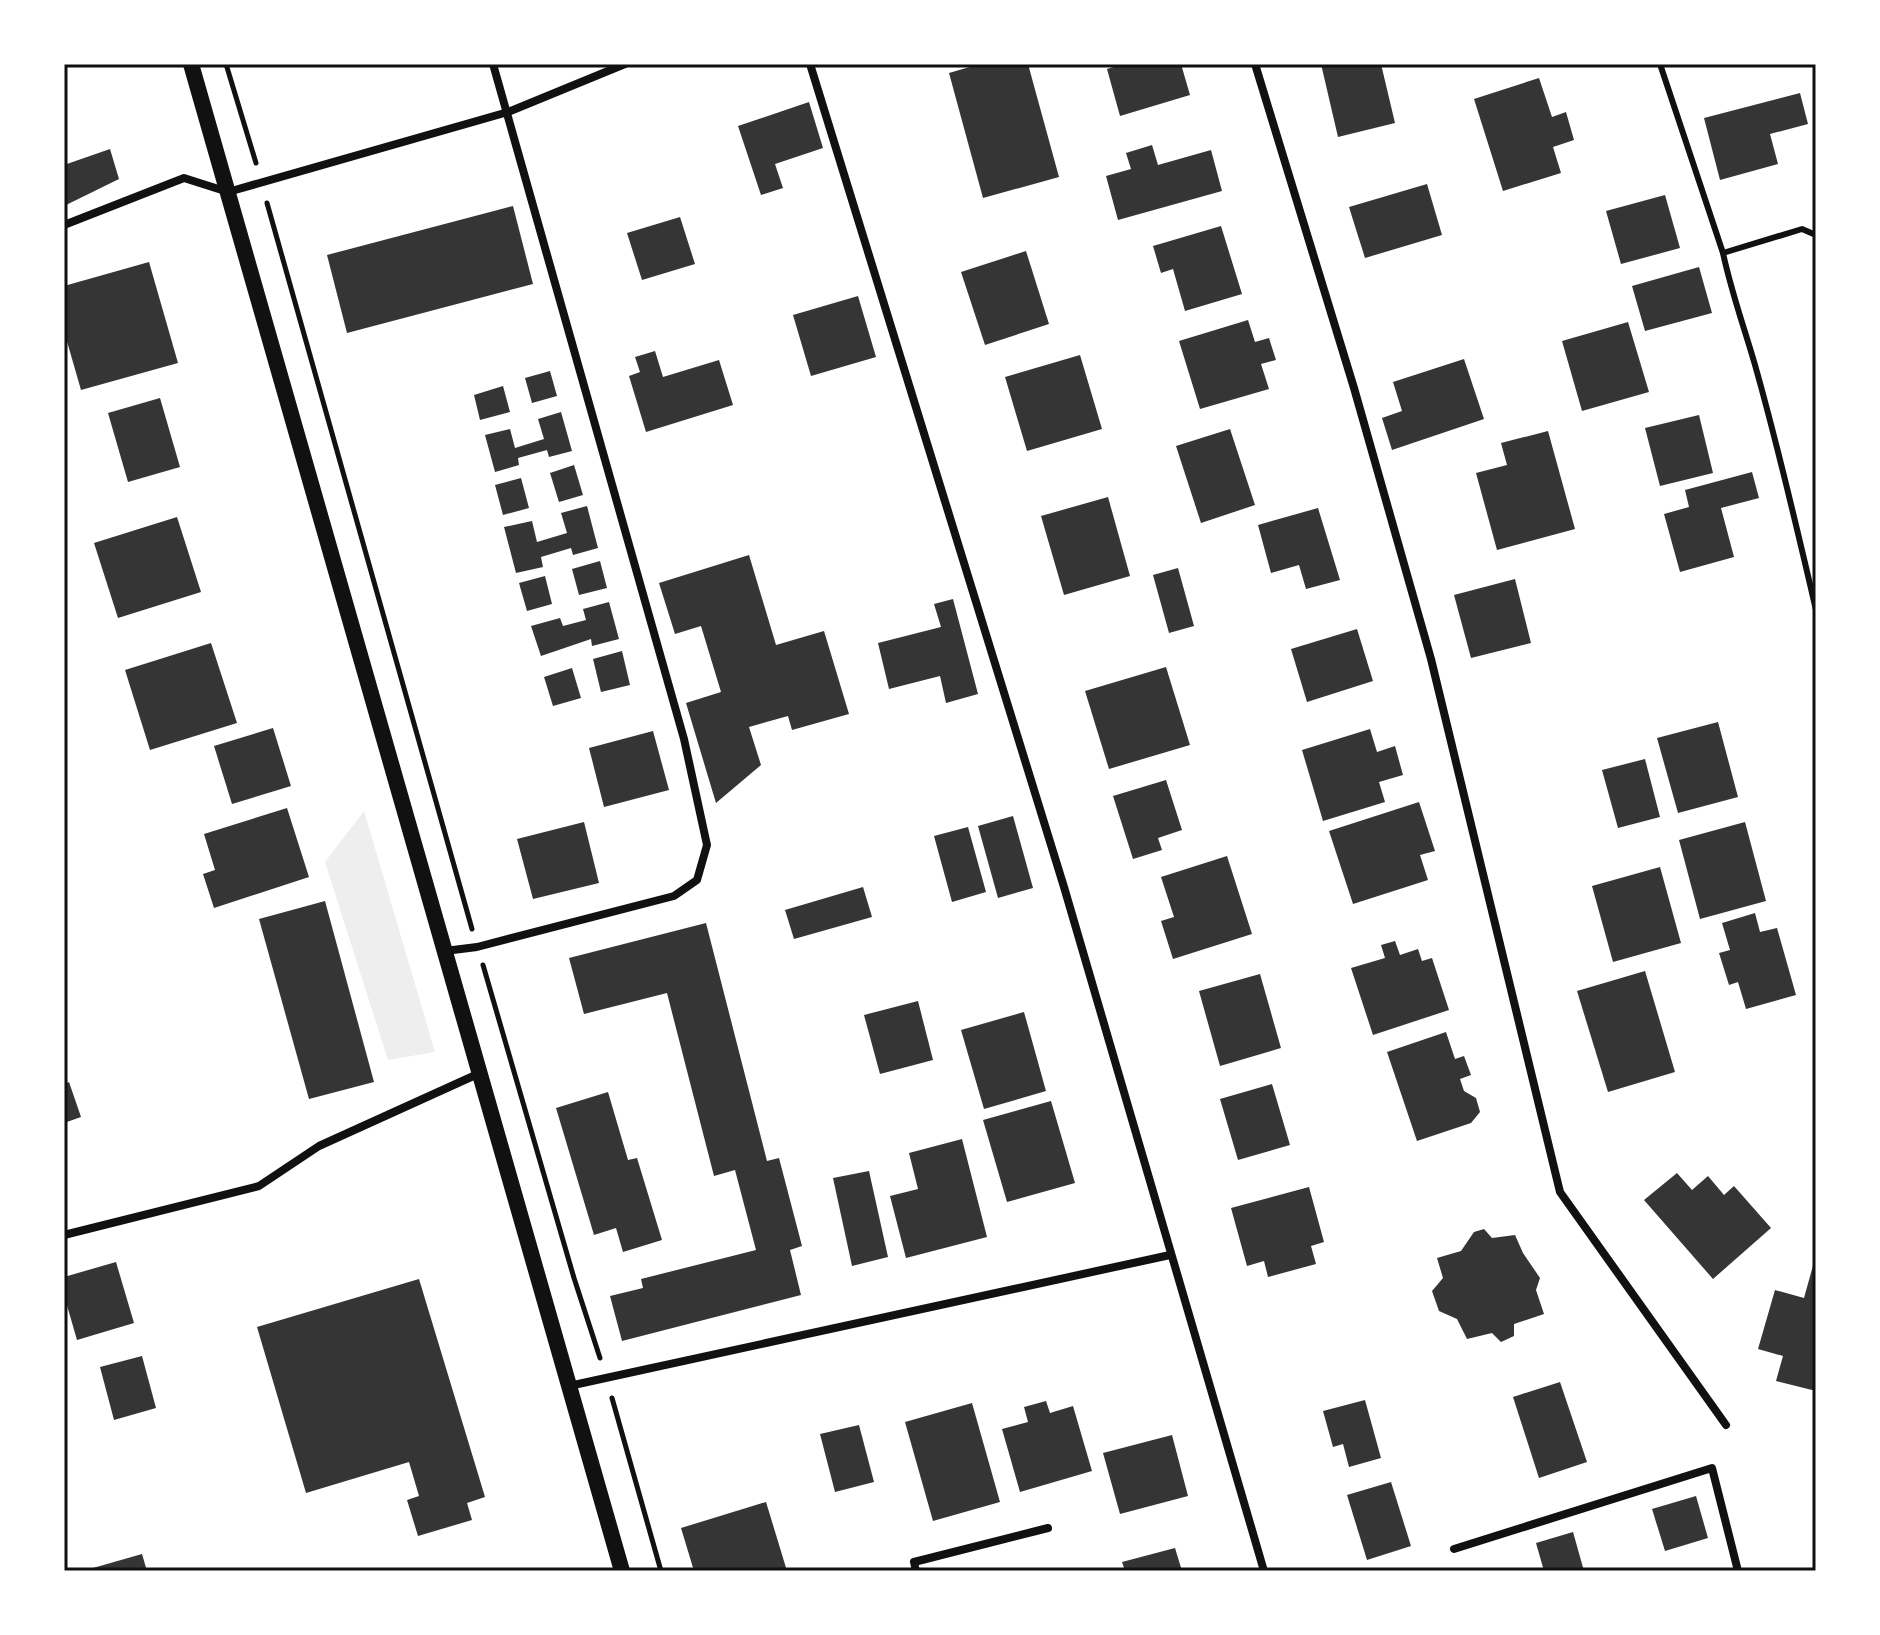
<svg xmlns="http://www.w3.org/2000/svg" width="1880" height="1635" font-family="Lato,sans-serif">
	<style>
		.green { fill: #eee }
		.building { fill: #353535 }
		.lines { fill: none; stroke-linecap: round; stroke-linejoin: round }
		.path { stroke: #111; stroke-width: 5 }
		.service { stroke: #111; stroke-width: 6 }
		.minor { stroke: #111; stroke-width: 8 }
		.secondary { stroke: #111; stroke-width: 16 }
		.neatline { fill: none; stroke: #111; stroke-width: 3 }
	</style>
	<rect width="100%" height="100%" fill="#fff"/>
	<polygon class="green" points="364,811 435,1052 388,1060 325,862"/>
	<g class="building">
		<polygon points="980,64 1028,64 1059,177 983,198 949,73"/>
		<polygon points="1123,64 1181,64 1190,95 1120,116 1107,69"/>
		<polygon points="1321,64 1381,64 1395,123 1338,137"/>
		<polygon points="1539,78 1552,117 1566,112 1574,140 1553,147 1561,173 1503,191 1474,99"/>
		<polygon points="1800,93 1808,124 1770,134 1778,164 1720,180 1704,118"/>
		<polygon points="809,102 823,148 775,164 783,188 761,195 738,126"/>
		<polygon points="1152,145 1158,165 1211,150 1222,191 1118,220 1106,176 1131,169 1126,153"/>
		<polygon points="110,149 119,179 64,206 64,165"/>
		<polygon points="1427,184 1442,235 1365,258 1349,207"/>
		<polygon points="1665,195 1680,248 1621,264 1606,211"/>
		<polygon points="513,206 533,284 347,333 327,255"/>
		<polygon points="680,217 695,264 642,280 627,233"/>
		<polygon points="1221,226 1242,294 1185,311 1173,269 1161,273 1153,246"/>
		<polygon points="1026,251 1049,324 985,345 961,272"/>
		<polygon points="149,262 178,363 81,390 64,331 64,286"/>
		<polygon points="1699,267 1712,313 1645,331 1632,286"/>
		<polygon points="858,296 876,357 811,376 793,315"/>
		<polygon points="1248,320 1255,342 1269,338 1276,360 1261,364 1269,389 1200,409 1179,341"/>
		<polygon points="1628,322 1649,392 1582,411 1562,341"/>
		<polygon points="655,351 663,377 719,360 733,405 646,432 629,376 640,372 635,357"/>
		<polygon points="1080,355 1102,429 1027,451 1005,377"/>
		<polygon points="1464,359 1484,419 1392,450 1382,418 1402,411 1393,382"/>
		<polygon points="550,371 557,396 532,403 525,378"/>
		<polygon points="503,386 510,412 480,420 474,395"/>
		<polygon points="160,398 180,467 128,482 108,413"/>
		<polygon points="561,412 572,451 549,457 547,450 518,458 519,465 495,472 485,435 510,429 515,448 544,439 538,419"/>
		<polygon points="1699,415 1713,473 1660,486 1645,428"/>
		<polygon points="1230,429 1255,505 1201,523 1176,446"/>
		<polygon points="1548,431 1575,529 1497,550 1476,473 1507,465 1501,443"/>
		<polygon points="574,465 583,495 559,502 550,473"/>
		<polygon points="1752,472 1759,498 1721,508 1734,557 1680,572 1664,514 1689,507 1685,490"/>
		<polygon points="521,478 529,508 503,515 495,485"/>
		<polygon points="1108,497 1130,576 1064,595 1041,516"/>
		<polygon points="587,506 598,548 573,555 571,548 541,557 543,567 516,573 504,527 532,521 537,542 567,533 561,513"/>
		<polygon points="1318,508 1340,580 1306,589 1299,565 1271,573 1258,525"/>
		<polygon points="177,517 201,592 118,618 94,543"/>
		<polygon points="749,555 776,645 824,631 849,714 792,730 788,716 749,727 761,765 716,803 686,703 721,692 701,626 675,634 659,583"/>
		<polygon points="600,561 607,588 579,595 572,569"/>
		<polygon points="1178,568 1194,626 1169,633 1153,575"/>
		<polygon points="545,576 552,604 527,611 519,583"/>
		<polygon points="1515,579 1531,643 1471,658 1454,595"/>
		<polygon points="953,599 978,694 946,703 940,676 889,689 878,643 941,627 934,604"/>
		<polygon points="609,602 619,639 592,646 591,639 541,656 531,626 560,618 563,626 586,620 583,609"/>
		<polygon points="1357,629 1373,681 1307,702 1291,649"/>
		<polygon points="211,643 237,723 150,750 125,670"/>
		<polygon points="622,651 630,685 601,692 593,659"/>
		<polygon points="1166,667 1190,745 1109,769 1085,691"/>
		<polygon points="572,668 581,698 553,706 544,677"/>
		<polygon points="1718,722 1738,797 1678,813 1657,738"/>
		<polygon points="273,728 291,786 232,804 214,746"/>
		<polygon points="1370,729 1377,752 1395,746 1403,775 1379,782 1385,802 1323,821 1302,750"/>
		<polygon points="653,731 669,790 604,807 589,748"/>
		<polygon points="1645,759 1660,817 1618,828 1602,770"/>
		<polygon points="1166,780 1182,830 1158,838 1162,850 1133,859 1113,796"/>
		<polygon points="1419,802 1435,851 1420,855 1428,880 1353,904 1329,831"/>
		<polygon points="287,808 309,877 214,908 203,874 215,870 204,834"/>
		<polygon points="1013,816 1033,888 998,898 978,826"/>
		<polygon points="584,822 599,883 533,899 517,839"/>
		<polygon points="1745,822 1766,901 1700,919 1679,840"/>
		<polygon points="968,827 986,892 952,902 934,836"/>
		<polygon points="1227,856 1252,934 1173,959 1161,921 1174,917 1161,877"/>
		<polygon points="1660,867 1681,943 1613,962 1592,886"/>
		<polygon points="863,887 872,917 794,939 785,910"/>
		<polygon points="325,901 374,1082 309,1099 259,919"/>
		<polygon points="1755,913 1760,932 1777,928 1796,995 1746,1009 1738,982 1729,985 1719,953 1730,950 1722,923"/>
		<polygon points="706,923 767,1161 779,1158 802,1246 790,1250 801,1295 622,1341 610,1296 643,1288 641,1279 756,1250 735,1170 714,1176 667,993 584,1014 569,958"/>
		<polygon points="1395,941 1400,955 1418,949 1422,961 1432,958 1449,1010 1373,1035 1351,968 1385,958 1381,945"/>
		<polygon points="1645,971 1675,1072 1608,1092 1577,991"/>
		<polygon points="1260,974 1281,1048 1220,1066 1199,991"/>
		<polygon points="918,1001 933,1060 880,1074 864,1015"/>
		<polygon points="1024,1012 1046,1091 984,1109 961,1030"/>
		<polygon points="1446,1032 1455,1059 1464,1056 1471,1075 1460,1079 1464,1091 1476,1098 1480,1112 1471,1123 1417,1141 1387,1052"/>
		<polygon points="69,1082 81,1117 64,1123 64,1084"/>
		<polygon points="1272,1084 1290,1145 1238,1160 1220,1099"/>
		<polygon points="608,1092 628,1160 637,1158 662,1240 623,1252 616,1228 594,1235 556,1108"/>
		<polygon points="1051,1101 1075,1183 1007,1202 983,1120"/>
		<polygon points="962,1139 987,1237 906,1258 890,1196 918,1189 909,1153"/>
		<polygon points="869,1171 888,1257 852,1266 833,1178"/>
		<polygon points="1677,1173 1692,1190 1708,1176 1724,1195 1734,1186 1771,1228 1713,1279 1644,1200"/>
		<polygon points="1309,1187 1324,1242 1311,1246 1316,1264 1268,1277 1264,1261 1247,1266 1231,1208"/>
		<polygon points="1484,1229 1492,1238 1515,1235 1523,1253 1540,1278 1536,1290 1544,1314 1514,1324 1514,1336 1501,1342 1492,1333 1467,1339 1457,1319 1439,1311 1432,1291 1443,1278 1437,1258 1461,1251 1474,1232"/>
		<polygon points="116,1262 134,1323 77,1340 64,1295 64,1277"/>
		<polygon points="1814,1262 1816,1262 1816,1391 1776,1381 1783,1356 1758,1349 1775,1290 1804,1298"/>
		<polygon points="419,1279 485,1497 467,1503 472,1520 418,1536 407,1500 419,1496 409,1462 306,1493 257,1327"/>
		<polygon points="142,1356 156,1408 114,1420 100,1367"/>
		<polygon points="1560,1382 1587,1462 1539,1478 1513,1397"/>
		<polygon points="1365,1400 1381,1458 1349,1467 1343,1444 1333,1447 1323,1411"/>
		<polygon points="1046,1401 1050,1413 1073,1406 1092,1471 1020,1492 1002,1429 1028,1422 1024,1407"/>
		<polygon points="972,1403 1000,1502 933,1521 905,1422"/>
		<polygon points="859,1425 874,1482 835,1492 820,1434"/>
		<polygon points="1172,1435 1188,1496 1120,1514 1103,1453"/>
		<polygon points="1391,1482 1411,1546 1367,1560 1347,1495"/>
		<polygon points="1696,1496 1708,1538 1665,1551 1652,1509"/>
		<polygon points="766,1502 787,1571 694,1571 681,1528"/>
		<polygon points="1573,1532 1584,1571 1544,1571 1536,1543"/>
		<polygon points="1175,1548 1182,1571 1125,1571 1122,1562"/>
		<polygon points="142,1554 147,1571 86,1571 86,1570"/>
	</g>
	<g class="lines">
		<g class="path">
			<polyline points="226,64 256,163"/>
			<polyline points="267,203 472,929"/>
			<polyline points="483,965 574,1278 600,1358"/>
			<polyline points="612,1398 661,1571"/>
		</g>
		<g class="service">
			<path d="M1660,64L1723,253C1731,291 1744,327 1755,365C1778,446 1797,528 1816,610"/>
			<polyline points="1723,253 1802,229 1816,235"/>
		</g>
		<g class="minor">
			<polyline points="810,64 1064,887 1264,1571"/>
			<polyline points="1255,64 1354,388 1431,659 1560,1192 1726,1425"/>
			<polyline points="64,225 184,178 228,192 508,112 625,64"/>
			<polyline points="445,951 477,947 674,896 697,880 707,845 684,739 493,64"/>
			<polyline points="64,1235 259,1186 319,1146 480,1073"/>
			<polyline points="569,1386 1170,1255"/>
			<polyline points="1454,1549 1712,1468 1738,1571"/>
			<polyline points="916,1571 914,1562 1048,1528"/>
		</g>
		<polyline class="secondary" points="191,64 622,1571"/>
	</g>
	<rect width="1880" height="1635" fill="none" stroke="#ffffff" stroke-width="132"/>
	<rect x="66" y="66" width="1748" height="1503" class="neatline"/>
</svg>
